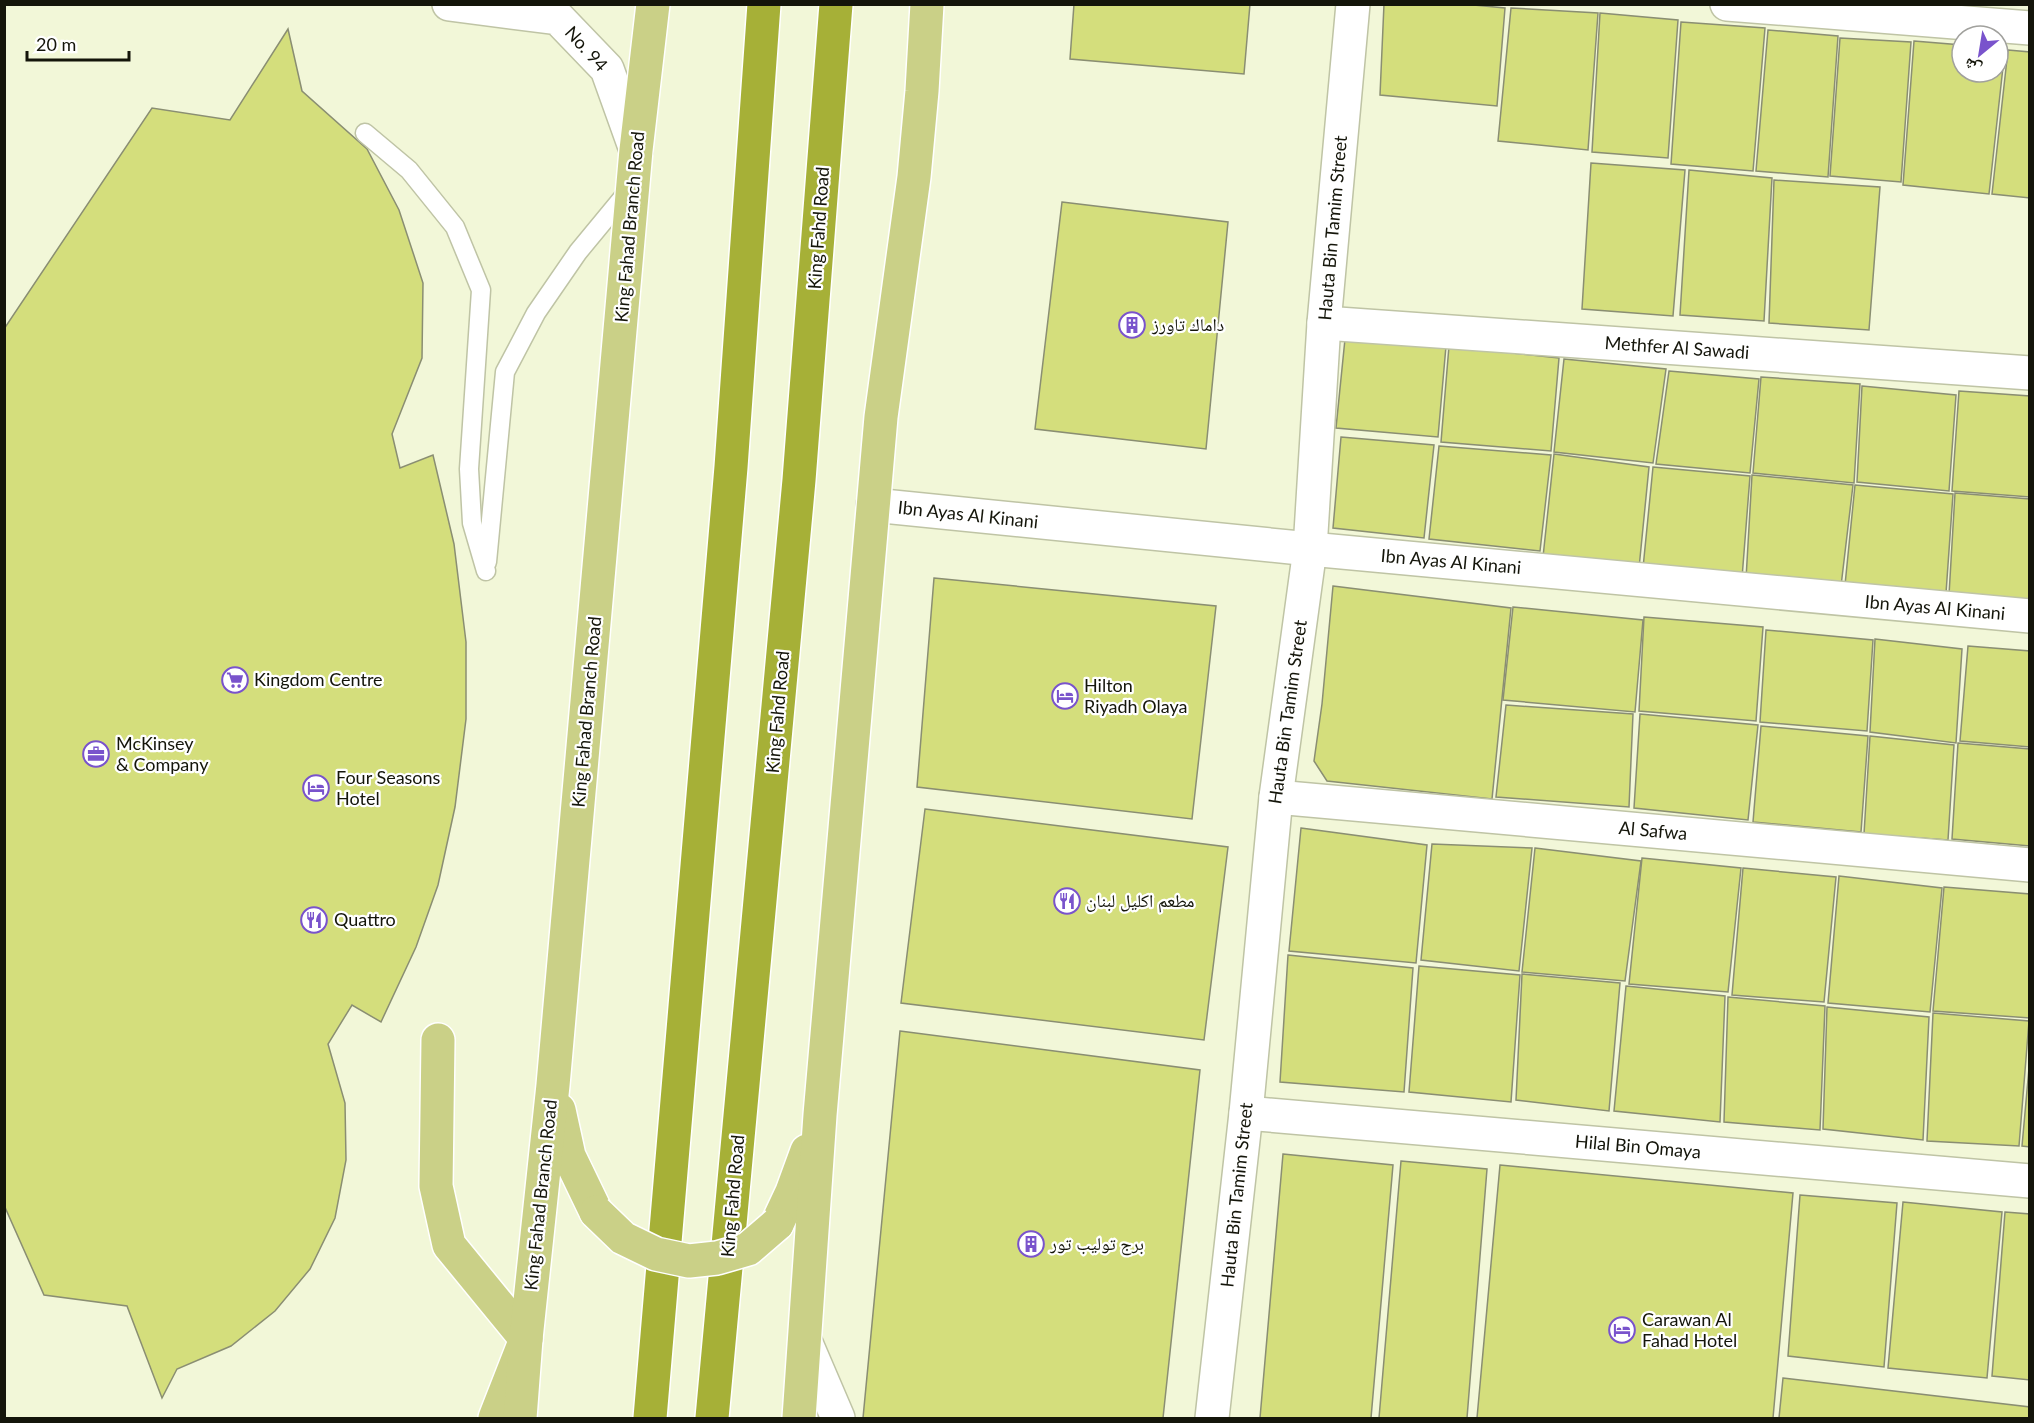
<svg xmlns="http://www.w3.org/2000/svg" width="2034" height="1423" font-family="Lato,'Noto Naskh Arabic',sans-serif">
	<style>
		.building { fill: #d4de7c; stroke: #8a8e72; stroke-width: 1.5 }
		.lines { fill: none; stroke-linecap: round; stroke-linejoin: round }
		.service-casing { stroke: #bfc4a5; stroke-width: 21 }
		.minor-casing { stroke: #bfc4a5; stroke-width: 36 }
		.tertiary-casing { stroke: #bfc4a5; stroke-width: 36 }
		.primary-casing { stroke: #fff; stroke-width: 36 }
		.motorway-casing { stroke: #fff; stroke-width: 36 }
		.service { stroke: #fff; stroke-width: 18 }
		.minor { stroke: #fff; stroke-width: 33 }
		.tertiary { stroke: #fff; stroke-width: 33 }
		.primary { stroke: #cad087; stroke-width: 33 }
		.motorway { stroke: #a6b037; stroke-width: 33 }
		.primary-bridge-casing { stroke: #fff; stroke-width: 36; stroke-linecap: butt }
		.primary-bridge { stroke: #cad087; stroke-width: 33 }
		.labels { text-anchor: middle; stroke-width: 4.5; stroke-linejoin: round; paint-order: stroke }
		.street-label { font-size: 18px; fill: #14150a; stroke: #fff }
		.poi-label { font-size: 18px; fill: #14150a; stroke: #fff; text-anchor: start }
	</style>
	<rect width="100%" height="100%" fill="#f2f7d8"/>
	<g class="building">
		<polygon points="1074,4 1250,4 1244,74 1070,59"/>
		<polygon points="1384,4 1463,4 1505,8 1497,106 1380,95"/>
		<polygon points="1511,8 1598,13 1588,150 1498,141"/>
		<polygon points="1600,13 1678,20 1668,158 1592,152"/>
		<polygon points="1681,22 1765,28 1753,171 1671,164"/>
		<polygon points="288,29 302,91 367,149 399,210 423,283 422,358 392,434 400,468 433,455 454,544 466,642 466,719 455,807 438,885 416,947 381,1022 352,1005 328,1044 345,1103 346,1160 335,1218 310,1269 275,1311 231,1346 177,1369 162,1398 127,1306 44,1295 4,1205 4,329 152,108 230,120"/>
		<polygon points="1768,30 1838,36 1828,177 1756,171"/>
		<polygon points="1840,38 1911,42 1901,182 1830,176"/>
		<polygon points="1914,41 1962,45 1962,72 1998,72 1998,48 2005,49 1989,194 1903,185"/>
		<polygon points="2008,50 2030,52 2030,198 1992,194"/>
		<polygon points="1591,163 1685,170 1673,316 1582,309"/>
		<polygon points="1689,170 1772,178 1764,321 1680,315"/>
		<polygon points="1774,180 1880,187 1869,330 1769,323"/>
		<polygon points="1062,202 1228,222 1206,449 1035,429"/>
		<polygon points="1345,339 1446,346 1438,437 1336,428"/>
		<polygon points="1449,346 1559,358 1551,451 1441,442"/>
		<polygon points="1564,359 1666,369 1653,463 1554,452"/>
		<polygon points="1669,371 1759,379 1750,473 1656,464"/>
		<polygon points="1761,377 1860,384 1854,483 1753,473"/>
		<polygon points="1862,386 1956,395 1949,491 1857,482"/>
		<polygon points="1959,391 2030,396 2030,497 1952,491"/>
		<polygon points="1341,437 1434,445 1424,538 1333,528"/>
		<polygon points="1439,446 1551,455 1540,551 1429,539"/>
		<polygon points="1554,454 1649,467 1639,568 1543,557"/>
		<polygon points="1653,467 1750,476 1742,578 1643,568"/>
		<polygon points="1752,475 1853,485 1841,586 1746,579"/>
		<polygon points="1855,485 1953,494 1946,593 1845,585"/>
		<polygon points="1955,493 2030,499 2030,601 1949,595"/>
		<polygon points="934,578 1216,606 1192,819 917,787"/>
		<polygon points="1333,586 1511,608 1492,799 1327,781 1314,761 1322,704"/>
		<polygon points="1513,607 1643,620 1635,712 1503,700"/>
		<polygon points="1644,617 1763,627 1756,721 1639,711"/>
		<polygon points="1766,630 1873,640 1867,731 1760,722"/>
		<polygon points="1875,639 1962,649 1956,743 1870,732"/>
		<polygon points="1968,646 2030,651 2030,747 1960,741"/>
		<polygon points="1506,705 1633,714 1629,807 1496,797"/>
		<polygon points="1640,714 1758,725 1748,820 1634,808"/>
		<polygon points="1761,726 1868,736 1861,832 1753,822"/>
		<polygon points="1870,736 1954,745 1948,840 1864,834"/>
		<polygon points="1958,743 2030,749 2030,846 1952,839"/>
		<polygon points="925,809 1228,847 1204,1040 901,1003"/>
		<polygon points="1301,828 1427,845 1416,963 1289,951"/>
		<polygon points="1432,844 1532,848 1519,971 1421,960"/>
		<polygon points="1535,848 1641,861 1625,981 1522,972"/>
		<polygon points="1642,858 1741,868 1728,992 1629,984"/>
		<polygon points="1743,868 1836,877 1824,1002 1732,995"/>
		<polygon points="1839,876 1942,888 1930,1012 1828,1003"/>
		<polygon points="1944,887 2030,894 2030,1018 1933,1011"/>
		<polygon points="1288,955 1413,968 1404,1092 1280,1082"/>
		<polygon points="1419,966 1520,975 1511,1102 1409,1092"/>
		<polygon points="1522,974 1620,983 1609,1111 1516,1100"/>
		<polygon points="1626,986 1725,996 1720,1122 1614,1111"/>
		<polygon points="1728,997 1825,1006 1820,1130 1724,1122"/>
		<polygon points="1827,1007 1929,1017 1923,1140 1823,1129"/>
		<polygon points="1933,1013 2029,1021 2019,1146 1927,1141"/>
		<polygon points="900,1031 1200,1070 1163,1418 863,1418"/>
		<polygon points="2030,1057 2030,1147 2022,1146"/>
		<polygon points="1283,1154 1393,1165 1371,1418 1260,1418"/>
		<polygon points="1401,1161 1487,1169 1467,1418 1379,1418"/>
		<polygon points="1500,1165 1793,1193 1773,1418 1477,1418"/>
		<polygon points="1800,1195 1897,1203 1884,1367 1788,1356"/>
		<polygon points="1903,1202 2002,1212 1987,1378 1888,1368"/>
		<polygon points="2005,1212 2030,1214 2030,1380 1992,1376"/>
		<polygon points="1783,1378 2030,1407 2030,1418 1779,1418"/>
	</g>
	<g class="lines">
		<g class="service-casing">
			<g id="service">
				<polyline points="365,133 409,170 455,227 481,290 469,469 472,523 486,571"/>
				<polyline points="487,562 505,372 536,313 578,252 630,189"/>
			</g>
		</g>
		<g class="minor-casing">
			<g id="minor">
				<polyline points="449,4 558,18 607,69 636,150"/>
				<polyline points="1727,4 2030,28"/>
				<polyline points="1324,323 2030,373"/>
				<polyline points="873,505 1310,549 2030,616"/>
				<polyline points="1276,797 2030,865"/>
				<polyline points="1246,1113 2030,1181"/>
				<polyline points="1212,1418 1246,1113 1276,797 1310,549 1324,323 1353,4"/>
			</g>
		</g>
		<g class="tertiary-casing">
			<polyline id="tertiary" points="805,1341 838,1418"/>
		</g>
		<g class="primary-casing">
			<g id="primary">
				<polyline points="438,1040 436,1186 449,1245 526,1339 495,1418"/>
				<polyline points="559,1110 569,1156 596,1212"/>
				<polyline points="777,1224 792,1192 807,1151"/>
				<polyline points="520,1418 526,1339 553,1085 636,150 653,4"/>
				<polyline points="799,1418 820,1115 881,417 914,177 922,91 927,4"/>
			</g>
		</g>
		<g class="motorway-casing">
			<g id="motorway">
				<polyline points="650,1418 731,467 764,4"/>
				<polyline points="712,1418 799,480 836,4"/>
			</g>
		</g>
		<use href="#service" class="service"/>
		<use href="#minor" class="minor"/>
		<use href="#tertiary" class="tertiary"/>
		<use href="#primary" class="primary"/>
		<use href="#motorway" class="motorway"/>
		<g class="primary-bridge-casing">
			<polyline id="primary-bridge" points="596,1212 623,1238 656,1254 689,1261 717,1258 748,1249 777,1224"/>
		</g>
		<use href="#primary-bridge" class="primary-bridge"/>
	</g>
	<defs>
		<g id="building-ring" transform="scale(1.35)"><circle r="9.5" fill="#fff" stroke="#7953cc" stroke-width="1.5"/><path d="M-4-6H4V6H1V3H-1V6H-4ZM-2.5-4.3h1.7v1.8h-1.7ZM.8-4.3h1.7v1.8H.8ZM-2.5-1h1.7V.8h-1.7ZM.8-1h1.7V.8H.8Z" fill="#7953cc"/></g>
		<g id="supermarket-ring" transform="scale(1.35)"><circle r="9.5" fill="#fff" stroke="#7953cc" stroke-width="1.5"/><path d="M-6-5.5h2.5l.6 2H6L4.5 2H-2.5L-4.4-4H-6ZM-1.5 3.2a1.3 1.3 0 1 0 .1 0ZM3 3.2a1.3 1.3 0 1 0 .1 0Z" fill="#7953cc"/></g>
		<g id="hotel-ring" transform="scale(1.35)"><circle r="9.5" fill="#fff" stroke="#7953cc" stroke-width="1.5"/><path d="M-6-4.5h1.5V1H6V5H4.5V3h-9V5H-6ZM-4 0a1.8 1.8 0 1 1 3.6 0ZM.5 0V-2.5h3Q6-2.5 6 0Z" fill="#7953cc"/></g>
		<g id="office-ring" transform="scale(1.35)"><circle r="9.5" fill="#fff" stroke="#7953cc" stroke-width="1.5"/><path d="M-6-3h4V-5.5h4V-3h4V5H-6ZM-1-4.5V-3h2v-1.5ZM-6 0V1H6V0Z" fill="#7953cc"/></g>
		<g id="restaurant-ring" transform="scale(1.35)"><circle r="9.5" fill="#fff" stroke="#7953cc" stroke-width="1.5"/><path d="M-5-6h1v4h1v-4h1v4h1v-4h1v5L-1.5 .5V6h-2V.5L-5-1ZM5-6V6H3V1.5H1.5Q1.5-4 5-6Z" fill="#7953cc"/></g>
	</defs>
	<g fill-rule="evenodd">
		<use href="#building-ring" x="1132" y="325"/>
		<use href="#supermarket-ring" x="235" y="680"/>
		<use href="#hotel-ring" x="1065" y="696"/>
		<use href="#office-ring" x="96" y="754"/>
		<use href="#hotel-ring" x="316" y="788"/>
		<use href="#restaurant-ring" x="1067" y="901"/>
		<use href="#restaurant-ring" x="314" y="920"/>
		<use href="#building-ring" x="1031" y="1244"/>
		<use href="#hotel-ring" x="1622" y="1330"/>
	</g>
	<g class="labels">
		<g class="street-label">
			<text transform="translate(586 49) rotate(48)" y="6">No. 94</text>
			<text transform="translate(630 227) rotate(-85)" y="6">King Fahad Branch Road</text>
			<text transform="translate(819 228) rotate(-86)" y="6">King Fahd Road</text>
			<text transform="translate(1333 228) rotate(-85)" y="6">Hauta Bin Tamim Street</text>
			<text transform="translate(1677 348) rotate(4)" y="6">Methfer Al Sawadi</text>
			<text transform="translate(968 515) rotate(6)" y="6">Ibn Ayas Al Kinani</text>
			<text transform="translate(1451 562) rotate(5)" y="6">Ibn Ayas Al Kinani</text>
			<text transform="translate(1935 608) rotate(5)" y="6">Ibn Ayas Al Kinani</text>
			<text transform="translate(587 712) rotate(-85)" y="6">King Fahad Branch Road</text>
			<text transform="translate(778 712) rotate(-85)" y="6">King Fahd Road</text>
			<text transform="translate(1288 712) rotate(-82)" y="6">Hauta Bin Tamim Street</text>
			<text transform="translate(1653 831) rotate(5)" y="6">Al Safwa</text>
			<text transform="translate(1638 1147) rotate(5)" y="6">Hilal Bin Omaya</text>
			<text transform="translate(541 1195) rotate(-84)" y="6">King Fahad Branch Road</text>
			<text transform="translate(1237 1195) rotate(-84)" y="6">Hauta Bin Tamim Street</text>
			<text transform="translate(733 1196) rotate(-85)" y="6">King Fahd Road</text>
		</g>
		<g class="poi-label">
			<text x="1152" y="331">داماك تاورز</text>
			<text x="254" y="686">Kingdom Centre</text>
			<text x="1084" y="692">Hilton<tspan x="1084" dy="21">Riyadh Olaya</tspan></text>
			<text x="116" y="750">McKinsey<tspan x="116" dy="21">&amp; Company</tspan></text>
			<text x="336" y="784">Four Seasons<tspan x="336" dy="21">Hotel</tspan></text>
			<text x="1086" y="907">مطعم اكليل لبنان</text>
			<text x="334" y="926">Quattro</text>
			<text x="1050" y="1250">برج توليب تور</text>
			<text x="1642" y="1326">Carawan Al<tspan x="1642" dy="21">Fahad Hotel</tspan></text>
		</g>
	</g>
	<rect width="2034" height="1423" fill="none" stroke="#14150a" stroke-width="12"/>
	<g transform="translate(1980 54) rotate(210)"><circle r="28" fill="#ffffff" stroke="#a1a19d" stroke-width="1.5"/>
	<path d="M0-4.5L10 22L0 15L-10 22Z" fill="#7953cc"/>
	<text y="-9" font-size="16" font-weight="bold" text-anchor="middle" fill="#14150a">ش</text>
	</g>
	<path d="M27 51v9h102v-9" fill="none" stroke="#14150a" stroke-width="3"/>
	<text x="36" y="51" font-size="18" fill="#14150a" stroke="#ffffff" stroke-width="4.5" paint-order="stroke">20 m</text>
</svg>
